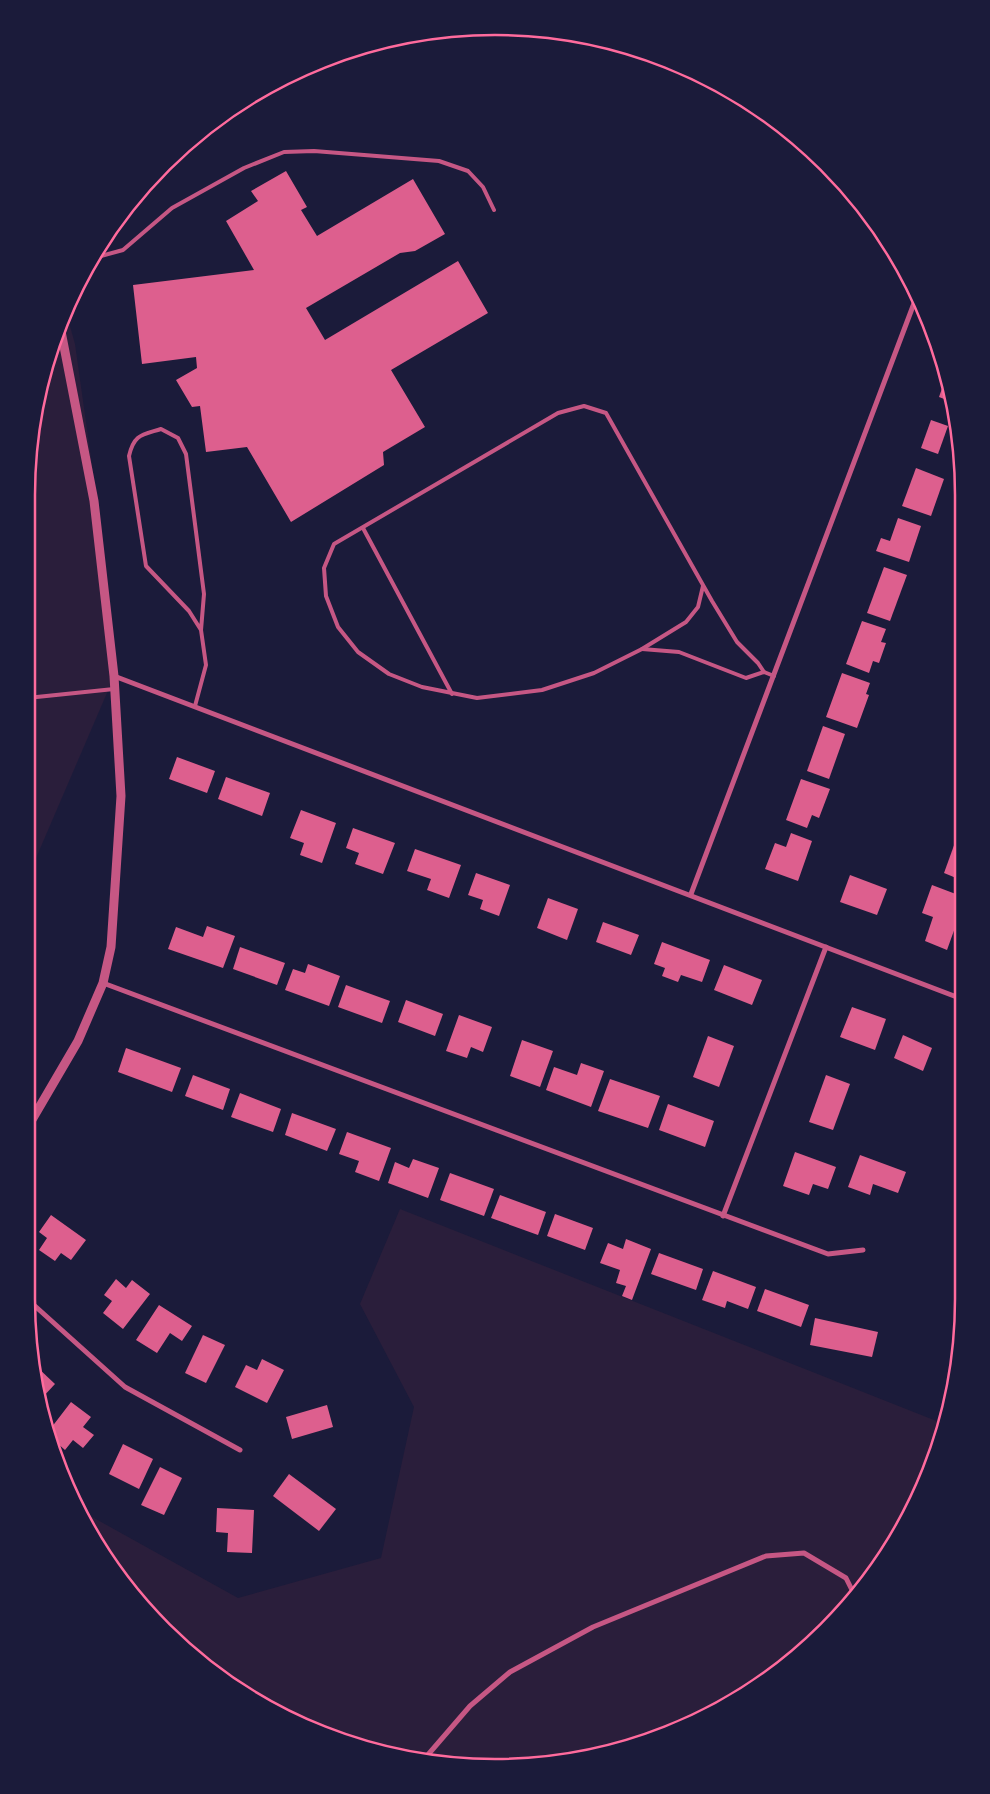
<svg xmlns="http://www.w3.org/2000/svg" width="990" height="1794" font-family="Merriweather,serif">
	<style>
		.green { fill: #2a1e3b }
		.building { fill: #dd5f8e }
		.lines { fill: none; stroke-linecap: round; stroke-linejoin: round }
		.service { stroke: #c65784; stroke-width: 4 }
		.minor { stroke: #c65784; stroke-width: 5 }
		.tertiary { stroke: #c65784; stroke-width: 9 }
		.rim { fill: none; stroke: #ff6b9d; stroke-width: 2.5 }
	</style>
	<rect width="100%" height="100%" fill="#1b1b3a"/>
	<g class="green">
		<polygon points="66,312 75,344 104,550 113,679 27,879 27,465 51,345"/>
		<polygon points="400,1209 944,1424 939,1449 890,1547 804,1652 674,1732 525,1767 373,1752 234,1689 123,1584 85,1513 238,1598 381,1558 414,1407 360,1304"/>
	</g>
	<g class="building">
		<polygon points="286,171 307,207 301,210 317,236 413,179 445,234 415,251 400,253 306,308 325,340 458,261 488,313 391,370 425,427 383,452 384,465 291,522 247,447 206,452 200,406 192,407 176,380 197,368 196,357 142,364 133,285 254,270 226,221 258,201 251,191"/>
		<polygon points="946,377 952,399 952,402 939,397"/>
		<polygon points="931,420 948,426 938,454 921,448"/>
		<polygon points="916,468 944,479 931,516 902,506"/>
		<polygon points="898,518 921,526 909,562 876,551 881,538 890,541"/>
		<polygon points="884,567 907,575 890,621 867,613"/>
		<polygon points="862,621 886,629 881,642 886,643 879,663 873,661 869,673 846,664"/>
		<polygon points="842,673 870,683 866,694 869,695 857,728 826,717"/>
		<polygon points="823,726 845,734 829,779 807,771"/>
		<polygon points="177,757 215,771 207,793 169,779"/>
		<polygon points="226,777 270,793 262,816 218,799"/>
		<polygon points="801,779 830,789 819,818 812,815 807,828 786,820"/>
		<polygon points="301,810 336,823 322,863 300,855 304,843 290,838"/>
		<polygon points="353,828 395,843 383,874 355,864 359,853 346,848"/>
		<polygon points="791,833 812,841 798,881 765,869 775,843 786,847"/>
		<polygon points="957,837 961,838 961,880 944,873"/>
		<polygon points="415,849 461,865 449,898 427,890 431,879 407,871"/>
		<polygon points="476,873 510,885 499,916 480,909 483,900 468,895"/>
		<polygon points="850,875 887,889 877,915 840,902"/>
		<polygon points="932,885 961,896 961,911 947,950 925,941 933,917 922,913"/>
		<polygon points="548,898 578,909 567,940 537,928"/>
		<polygon points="603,922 639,935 631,955 596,942"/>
		<polygon points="207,926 235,936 223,968 168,949 176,927 203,937"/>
		<polygon points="662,942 710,960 702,982 681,975 678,982 662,976 665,968 654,964"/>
		<polygon points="240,947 285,963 277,985 233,969"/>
		<polygon points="308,964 340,976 329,1006 285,990 293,969 305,973"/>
		<polygon points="724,965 762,980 752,1005 714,990"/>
		<polygon points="346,985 390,1001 382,1023 338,1007"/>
		<polygon points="406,1000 443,1014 435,1036 398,1022"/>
		<polygon points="852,1007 886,1019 875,1050 840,1037"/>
		<polygon points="459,1015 492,1027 483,1052 471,1047 467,1058 446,1051"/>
		<polygon points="903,1035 932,1048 923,1071 894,1058"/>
		<polygon points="708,1036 734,1046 719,1087 693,1077"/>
		<polygon points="522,1040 553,1051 540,1087 510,1076"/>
		<polygon points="126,1048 181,1068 172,1092 118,1072"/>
		<polygon points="581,1063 604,1071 591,1107 546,1090 554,1067 577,1075"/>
		<polygon points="193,1075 230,1089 223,1110 185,1096"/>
		<polygon points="826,1075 850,1084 833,1130 809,1122"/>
		<polygon points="610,1079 660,1096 648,1128 598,1111"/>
		<polygon points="240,1093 281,1109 273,1132 231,1117"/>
		<polygon points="668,1104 714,1121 705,1147 659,1130"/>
		<polygon points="292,1113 336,1129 327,1151 285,1135"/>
		<polygon points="347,1132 391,1148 379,1181 355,1172 359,1161 339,1154"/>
		<polygon points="795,1152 836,1167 828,1189 813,1184 809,1195 783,1186"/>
		<polygon points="860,1155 906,1172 898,1193 873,1184 870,1195 848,1187"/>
		<polygon points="413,1159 439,1168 428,1198 388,1183 395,1162 409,1168"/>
		<polygon points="450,1173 494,1189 484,1216 440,1200"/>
		<polygon points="500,1195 546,1212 538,1235 491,1218"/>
		<polygon points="555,1214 593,1228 585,1250 547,1236"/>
		<polygon points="51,1215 86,1240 71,1260 61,1253 55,1261 39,1250 47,1238 39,1232"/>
		<polygon points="626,1239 651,1249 632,1300 622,1296 626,1286 616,1283 620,1270 600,1263 608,1243 623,1249"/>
		<polygon points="659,1253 703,1269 696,1290 651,1274"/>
		<polygon points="713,1271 756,1287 748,1309 727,1301 725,1308 702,1300"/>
		<polygon points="116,1279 126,1288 132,1280 150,1294 123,1329 103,1313 112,1301 104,1295"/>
		<polygon points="765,1289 809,1305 801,1327 757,1311"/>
		<polygon points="159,1305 192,1326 182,1341 170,1333 157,1353 136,1340"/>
		<polygon points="815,1318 878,1332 872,1357 810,1345"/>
		<polygon points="203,1335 225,1345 206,1383 185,1373"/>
		<polygon points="262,1359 284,1370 267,1403 235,1387 246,1365 257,1370"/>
		<polygon points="37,1367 55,1384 42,1398"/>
		<polygon points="71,1402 91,1417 83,1427 94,1435 83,1448 73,1440 65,1450 49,1436 48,1432"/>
		<polygon points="327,1405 333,1427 292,1439 286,1417"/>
		<polygon points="123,1444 153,1459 139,1489 109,1474"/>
		<polygon points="160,1467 182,1478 164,1515 141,1505"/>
		<polygon points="289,1474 336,1509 319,1531 273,1496"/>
		<polygon points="217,1508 254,1510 252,1553 227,1552 228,1533 216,1532"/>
	</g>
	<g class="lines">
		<g class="service">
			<polyline points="90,259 123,250 172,208 244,168 284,152 314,151 439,161 468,171 483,187 494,210"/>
			<polyline points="363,528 452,694"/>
			<polyline points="703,586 698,607 686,622 642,649 594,673 542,690 477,698 422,687 389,674 358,652 338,627 326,596 324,568 334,544 558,413 584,406 606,413 712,601 737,642 758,663 764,672"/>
			<polyline points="642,649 679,652 746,678 764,672 774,676"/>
			<polyline points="27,698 114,689"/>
			<path d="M195,706L206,665L201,630L204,594L186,454L178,438L161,429C142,435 134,434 129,456L146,566L189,611L201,630"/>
		</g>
		<g class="minor">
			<polyline points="114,676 962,999"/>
			<polyline points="691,894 916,298"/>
			<polyline points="103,983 828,1254 863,1250"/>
			<polyline points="723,1216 826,947"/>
			<polyline points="26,1298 125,1387 240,1450"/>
			<polyline points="426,1757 470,1706 510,1672 593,1627 766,1556 804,1553 846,1578 853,1592"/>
		</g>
		<polyline class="tertiary" points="26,1130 78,1041 103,983 111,947 121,796 114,676 94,501 60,326"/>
	</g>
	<path d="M0 0H990V1794H0ZM495 35H495A460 460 0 0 1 955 495V1299A460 460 0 0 1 495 1759H495A460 460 0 0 1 35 1299V495A460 460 0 0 1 495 35Z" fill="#1b1b3a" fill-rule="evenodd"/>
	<path class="rim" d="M495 35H495A460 460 0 0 1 955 495V1299A460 460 0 0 1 495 1759H495A460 460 0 0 1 35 1299V495A460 460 0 0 1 495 35Z"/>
</svg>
